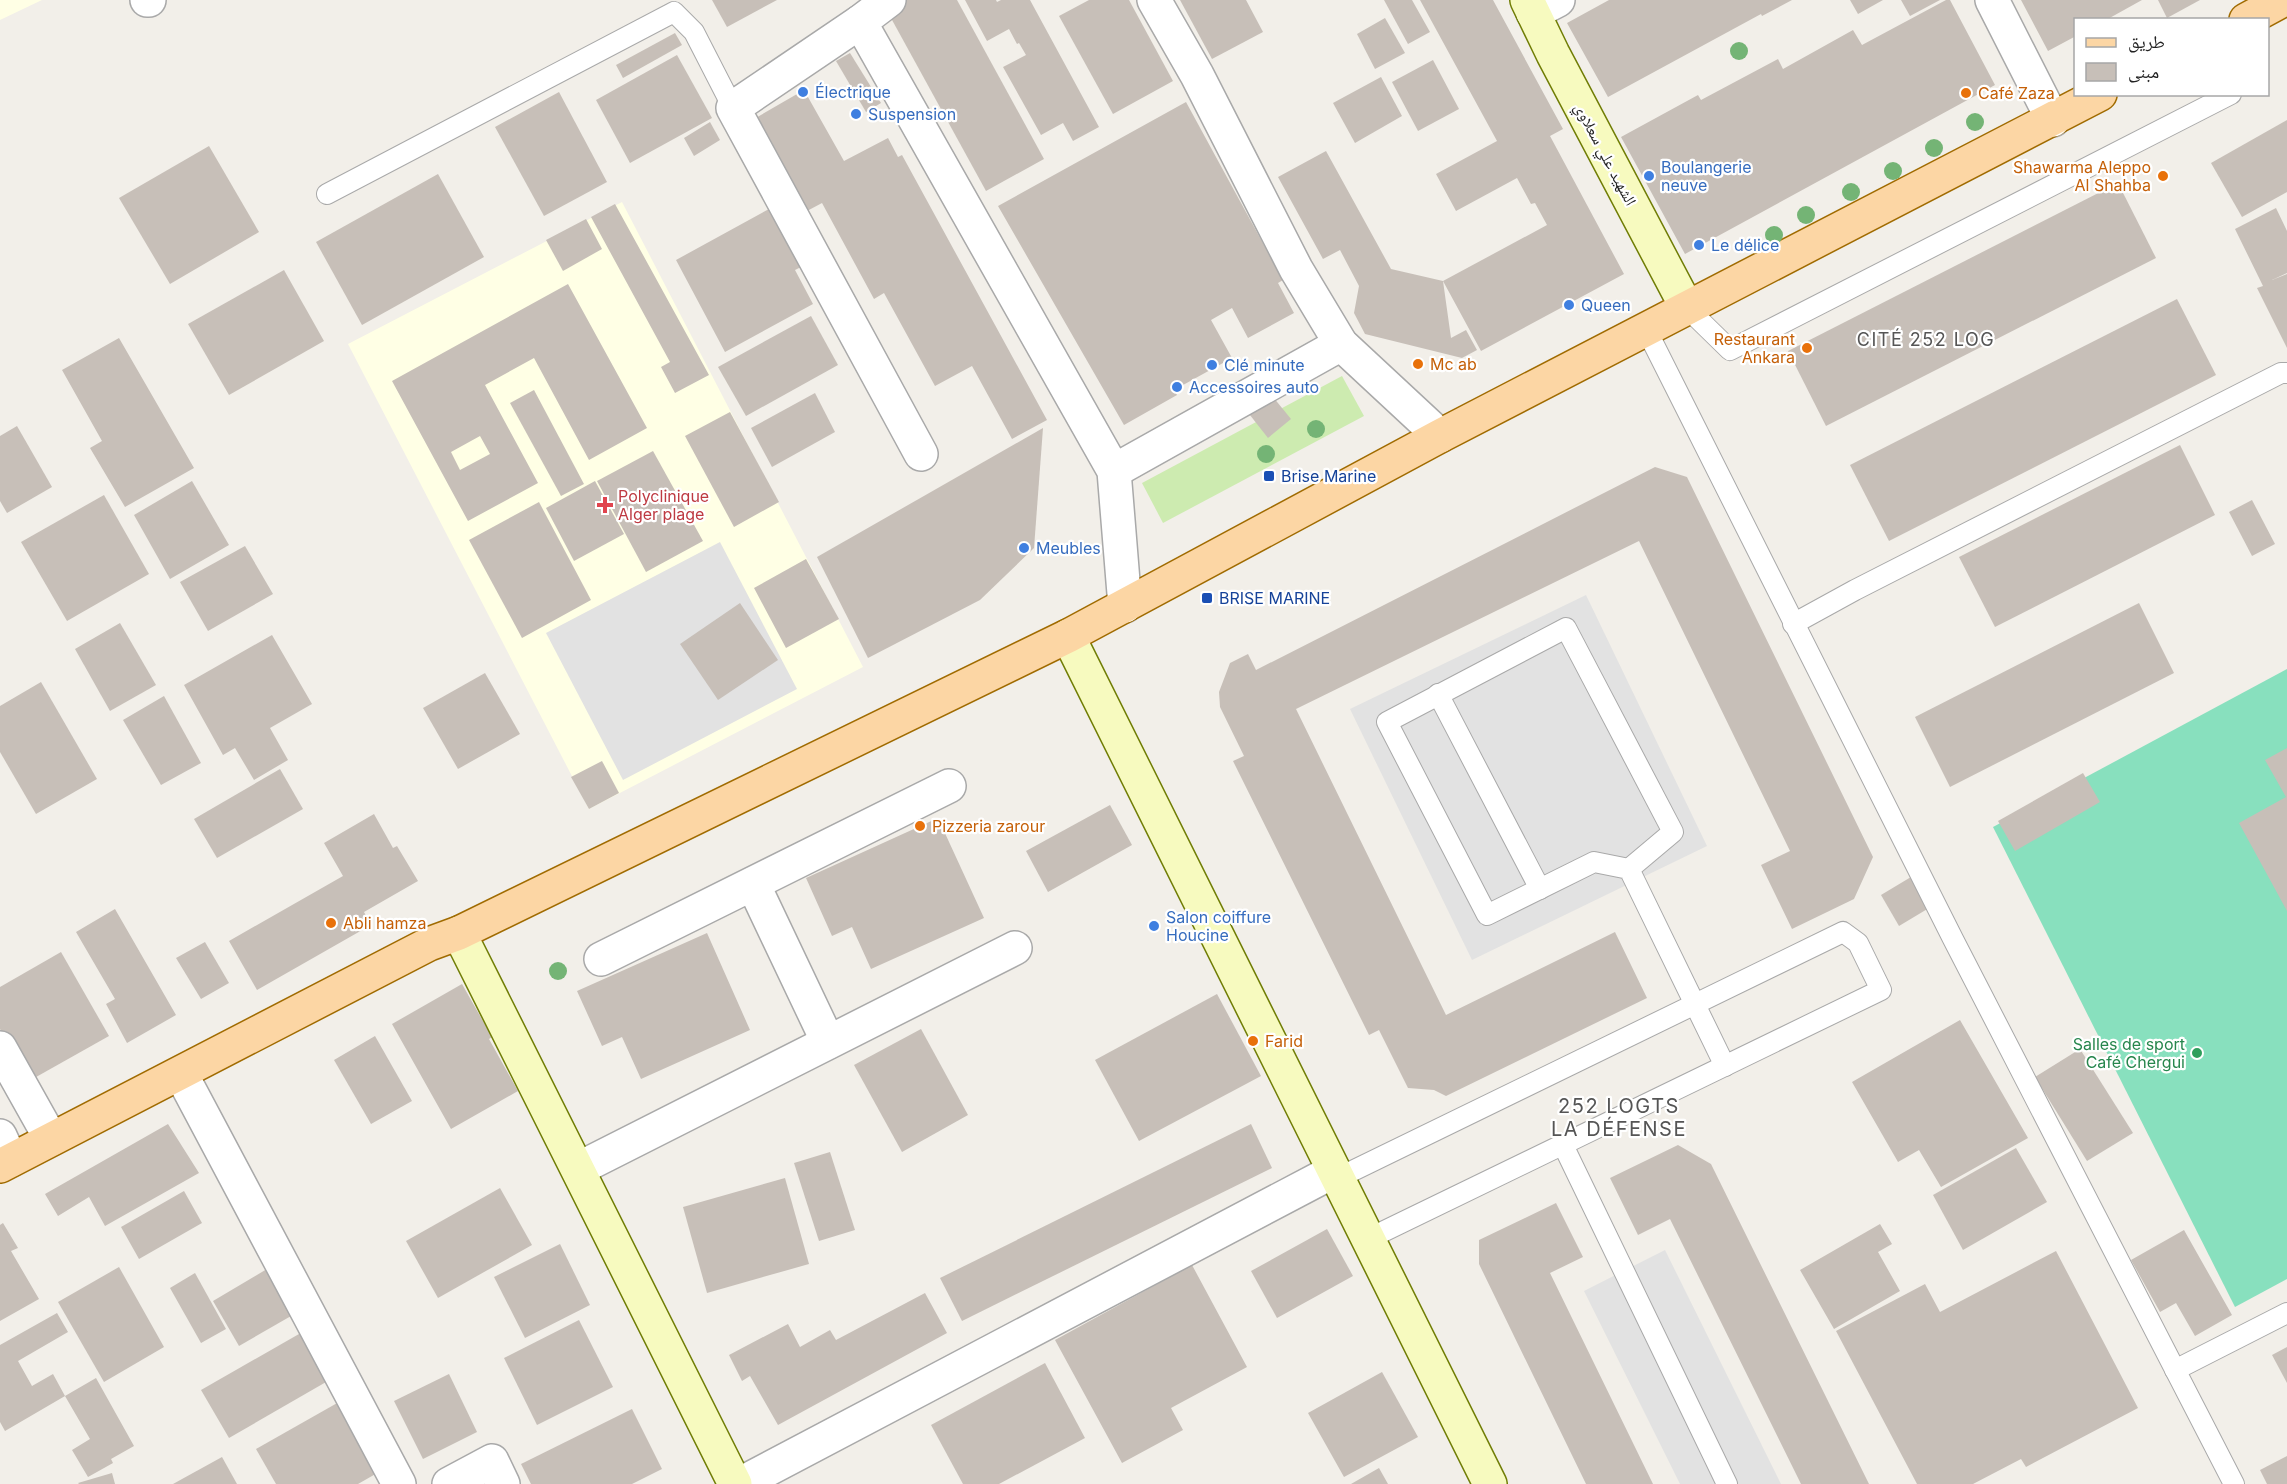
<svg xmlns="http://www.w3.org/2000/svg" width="2287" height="1484" font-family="Inter,'Noto Naskh Arabic',sans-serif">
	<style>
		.education { fill: #ffffe5 }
		.grass { fill: #cdebb0 }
		.pitch { fill: #88e0be }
		.parking { fill: #e2e2e2 }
		.building { fill: #c7bfb8; fill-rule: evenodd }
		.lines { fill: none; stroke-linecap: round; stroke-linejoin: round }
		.service-casing { stroke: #a9a9a9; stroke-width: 22 }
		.minor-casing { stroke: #a9a9a9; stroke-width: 36 }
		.secondary-casing { stroke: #707d05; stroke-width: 36 }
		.primary-casing { stroke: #a06b00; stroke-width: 36 }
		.service { stroke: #fff; stroke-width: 20 }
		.minor { stroke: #fff; stroke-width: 33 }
		.secondary { stroke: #f7fabf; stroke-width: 33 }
		.primary { stroke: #fcd6a4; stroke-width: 33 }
		.tree { fill: #74b475 }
		.shop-dot { fill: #3f7fe0; stroke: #fff; stroke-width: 2 }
		.food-dot { fill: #e8710a; stroke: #fff; stroke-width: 2 }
		.transit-dot { fill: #1a4fb4; stroke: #fff; stroke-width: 2 }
		.health-dot { fill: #e0444e; stroke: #fff; stroke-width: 2 }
		.leisure-dot { fill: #2e9e5b; stroke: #fff; stroke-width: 2 }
		.labels { text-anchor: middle; stroke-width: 4.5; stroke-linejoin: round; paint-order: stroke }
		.shop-label { font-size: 16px; fill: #366cbe; stroke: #fff; text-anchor: start }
		.food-label { font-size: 16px; fill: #c56008; stroke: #fff; text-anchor: start }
		.street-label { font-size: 16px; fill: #222; stroke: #fff }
		.transit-label { font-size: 16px; fill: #164399; stroke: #fff; text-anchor: start }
		.health-label { font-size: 16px; fill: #be3a42; stroke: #fff; text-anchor: start }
		.leisure-label { font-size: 16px; fill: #27864d; stroke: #fff; text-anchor: end }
		.neighbourhood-label { font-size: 18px; letter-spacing: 1.5px; fill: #555; stroke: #fff }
		.quarter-label { font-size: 20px; letter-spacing: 1.5px; fill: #555; stroke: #fff }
	</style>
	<rect width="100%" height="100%" fill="#f2efe9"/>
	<g class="education">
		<polygon points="0,0 42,0 0,20"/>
		<polygon points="622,202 863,667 589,809 348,344"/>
	</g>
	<polygon class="grass" points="1342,376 1364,416 1163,523 1142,483"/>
	<polygon class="pitch" points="2287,669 2287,1279 2235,1307 1993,827"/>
	<g class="parking">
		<polygon points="720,542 797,689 623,780 546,633"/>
		<polygon points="1586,595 1707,846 1472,960 1350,709"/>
		<polygon points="1665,1250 1781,1484 1680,1484 1584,1291"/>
	</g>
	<g class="building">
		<polygon points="712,0 777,0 727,27"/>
		<polygon points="902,0 957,0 1044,159 986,191 886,9"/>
		<polygon points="965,0 996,0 997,2 1001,0 1030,0 1099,127 1073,141 1063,123 1041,135 1003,67 1026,55 1019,43 1017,44 1009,29 987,41"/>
		<polygon points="1089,0 1129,0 1173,81 1113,114 1059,16"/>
		<polygon points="1180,0 1246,0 1263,32 1212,59"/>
		<polygon points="1384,0 1412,0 1430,32 1408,44"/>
		<polygon points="1420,0 1493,0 1563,129 1550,136 1624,274 1481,351 1443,281 1451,338 1466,330 1477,350 1462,358 1365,334 1354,313 1359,286 1340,250 1323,259 1278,177 1326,151 1391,269 1443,281 1547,225 1535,203 1531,204 1517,178 1456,211 1436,174 1497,141"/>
		<polygon points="1609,0 1792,0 1762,16 1761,14 1608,97 1567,23"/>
		<polygon points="1850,0 1883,0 1858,14"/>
		<polygon points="1901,0 1940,0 1910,16"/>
		<polygon points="1946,0 1950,0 1995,85 1685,254 1621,137 1698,95 1701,100 1778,59 1783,69 1853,30 1862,45"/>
		<polygon points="2021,0 2142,0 2106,20 2076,20 2076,36 2048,51"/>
		<polygon points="2158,0 2200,0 2167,18"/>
		<polygon points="1385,18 1405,53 1375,69 1357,34"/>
		<polygon points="675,33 682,45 623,78 616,65"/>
		<polygon points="850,53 881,103 866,112 836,61"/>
		<polygon points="677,55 712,118 630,163 596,100"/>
		<polygon points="1433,60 1459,109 1418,131 1392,82"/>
		<polygon points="1381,77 1402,116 1355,143 1333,103"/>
		<polygon points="804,90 844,161 888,138 898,157 902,155 1047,420 1012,439 972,366 935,386 884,293 874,299 822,203 807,211 754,119"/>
		<polygon points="559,92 607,182 544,216 495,127"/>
		<polygon points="1186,102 1283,280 1278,283 1294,313 1248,338 1232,308 1211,320 1232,358 1174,390 1177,395 1124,425 998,206"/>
		<polygon points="2287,120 2287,192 2242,217 2211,163"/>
		<polygon points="710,122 720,140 694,156 684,138"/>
		<polygon points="209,146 259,232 170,284 119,198"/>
		<polygon points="438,174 484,257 362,325 316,242"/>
		<polygon points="2118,183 2156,258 1826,426 1788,351"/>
		<polygon points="615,204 709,375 675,393 661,367 670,362 591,217"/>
		<polygon points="2276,208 2287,231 2287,273 2272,280 2287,274 2287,348 2257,288 2263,286 2235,229"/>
		<polygon points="769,209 801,267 795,270 813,304 725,352 676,260"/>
		<polygon points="586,219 602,249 563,271 546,240"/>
		<polygon points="284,270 324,341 229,395 188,324"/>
		<path d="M568,284L647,428L589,460L534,358L485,385L538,483L468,521L392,381ZM480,436L490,454L460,470L451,452Z"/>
		<polygon points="2177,299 2216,375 1889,541 1850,465"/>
		<polygon points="811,316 838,365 746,416 718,367"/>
		<polygon points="119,338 194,468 125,507 90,448 102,441 62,370"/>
		<polygon points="534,390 584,484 561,496 510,403"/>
		<polygon points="1269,392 1291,419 1268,438 1246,410"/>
		<polygon points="815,393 835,432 772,467 751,428"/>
		<polygon points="730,412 779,502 734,527 685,436"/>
		<polygon points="17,426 52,487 7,513 0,501 0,436"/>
		<polygon points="1043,428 1034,548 980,600 868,658 817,557"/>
		<polygon points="2180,445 2215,515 1995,627 1959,557"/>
		<polygon points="653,451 703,541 646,572 597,481"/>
		<polygon points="1655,467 1687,477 1873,857 1854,899 1792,929 1761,865 1790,851 1639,541 1296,709 1446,1015 1615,932 1647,998 1446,1096 1434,1090 1408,1088 1379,1030 1369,1035 1233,761 1244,756 1220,707 1219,692 1230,663 1248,654 1256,670"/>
		<polygon points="192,481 229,545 170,579 134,515"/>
		<polygon points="595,481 624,534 574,561 546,508"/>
		<polygon points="104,495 149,574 67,621 21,542"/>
		<polygon points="2252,500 2275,544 2252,556 2229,512"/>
		<polygon points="539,502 591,600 522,638 469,540"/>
		<polygon points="245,546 273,594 208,631 180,582"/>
		<polygon points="806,559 839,619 786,648 754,588"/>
		<polygon points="740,603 778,660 718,700 680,644"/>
		<polygon points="2139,603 2174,673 1950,787 1915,717"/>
		<polygon points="120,623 156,685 110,711 75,649"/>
		<polygon points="272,635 312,704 270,728 288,760 254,780 235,748 223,755 184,685"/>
		<polygon points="485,673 520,734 458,769 423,708"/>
		<polygon points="41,682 97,779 36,814 0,752 0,706"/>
		<polygon points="164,696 201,763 161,785 123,720"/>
		<polygon points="2287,748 2287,911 2239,823 2286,797 2265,760"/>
		<polygon points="602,761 619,793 589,809 571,777"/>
		<polygon points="280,769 303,809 217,858 194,819"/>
		<polygon points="2083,773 2100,802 2015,851 1998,821"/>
		<polygon points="1110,805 1132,845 1048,892 1026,851"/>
		<polygon points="374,814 393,848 397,846 418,881 364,912 371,925 257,990 229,941 343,876 324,843"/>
		<polygon points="938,818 984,918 871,969 852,927 832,936 806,878"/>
		<polygon points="1911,877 1929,908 1899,926 1881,895"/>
		<polygon points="115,909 176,1015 127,1043 106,1004 115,999 76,932"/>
		<polygon points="707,933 750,1030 641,1079 622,1037 602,1046 577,991"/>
		<polygon points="205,942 229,983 201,999 176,958"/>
		<polygon points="61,952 109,1036 29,1081 0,1029 0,987"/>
		<polygon points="462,984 492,1037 489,1039 518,1091 451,1129 392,1024"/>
		<polygon points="1217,994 1261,1076 1139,1141 1095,1060"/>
		<polygon points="1960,1020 2028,1138 1941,1187 1919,1150 1898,1162 1852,1082"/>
		<polygon points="921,1029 968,1115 902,1152 854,1065"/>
		<polygon points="375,1036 412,1101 371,1124 334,1060"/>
		<polygon points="2080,1049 2133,1133 2087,1161 2035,1077"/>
		<polygon points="168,1124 199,1173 105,1226 89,1197 58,1216 45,1194"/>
		<polygon points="1251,1124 1272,1168 962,1321 940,1278"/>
		<polygon points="1678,1145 1711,1164 1869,1484 1801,1484 1670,1219 1638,1235 1610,1178"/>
		<polygon points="2016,1148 2047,1202 1963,1250 1933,1195"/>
		<polygon points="830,1152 855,1230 819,1241 794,1163"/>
		<polygon points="785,1178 809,1264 707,1293 683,1207"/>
		<polygon points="500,1188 532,1245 438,1298 406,1241"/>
		<polygon points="184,1191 202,1223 139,1259 121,1227"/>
		<polygon points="1556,1203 1583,1257 1550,1273 1653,1484 1586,1484 1479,1264 1479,1240"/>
		<polygon points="3,1223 18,1248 11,1251 39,1299 0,1321 0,1225"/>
		<polygon points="1880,1224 1892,1244 1878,1252 1900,1291 1834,1329 1800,1270"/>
		<polygon points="1327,1229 1353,1276 1277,1318 1251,1271"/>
		<polygon points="2184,1230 2232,1315 2195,1336 2176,1303 2160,1312 2131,1260"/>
		<polygon points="560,1244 590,1305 525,1338 494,1277"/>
		<polygon points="2056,1251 2138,1408 2026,1467 2021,1459 1973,1484 1917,1484 1836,1331 1925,1284 1940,1312"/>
		<polygon points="1192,1265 1247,1367 1171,1408 1183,1430 1122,1463 1055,1340"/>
		<polygon points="272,1266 298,1312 239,1346 213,1301"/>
		<polygon points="119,1267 164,1347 104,1382 58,1302"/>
		<polygon points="195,1273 226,1329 201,1343 170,1288"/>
		<polygon points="925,1293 947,1333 778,1425 750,1376 742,1381 729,1355 788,1324 800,1347 830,1330 836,1340"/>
		<polygon points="57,1313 68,1332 18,1361 32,1386 53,1374 65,1396 5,1431 0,1422 0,1345"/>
		<polygon points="579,1320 613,1387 537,1425 504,1358"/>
		<polygon points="306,1330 333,1378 229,1438 201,1390"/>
		<polygon points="2287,1347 2287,1383 2272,1355"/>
		<polygon points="1045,1363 1085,1438 999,1484 963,1484 931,1425"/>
		<polygon points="1382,1372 1418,1437 1344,1477 1308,1413"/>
		<polygon points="449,1374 477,1432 423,1459 394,1401"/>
		<polygon points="96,1378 134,1446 111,1459 113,1463 88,1477 72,1450 90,1439 65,1396"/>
		<polygon points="339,1402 379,1472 358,1484 276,1484 256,1449"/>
		<polygon points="632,1409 662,1469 632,1484 531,1484 521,1464"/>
		<polygon points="2287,1456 2287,1484 2267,1484 2260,1470"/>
		<polygon points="222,1457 237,1484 173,1484"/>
		<polygon points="1379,1468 1388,1484 1351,1484"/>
		<polygon points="112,1473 115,1484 79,1484 78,1483"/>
	</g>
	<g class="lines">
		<g class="service-casing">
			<g id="service">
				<polyline points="327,194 674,12 694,32 733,108"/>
				<polyline points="1687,308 1730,350 2231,94"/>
				<polyline points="1646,329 1953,939 2234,1484"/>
				<polyline points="1793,624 1855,590 2281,373 2287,373"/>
				<polyline points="1438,694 1540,889"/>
				<polyline points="1629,869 1594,862 1487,915 1387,722 1566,628 1673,832 1629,869 1725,1066"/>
				<polyline points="1563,1145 1727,1484"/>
				<polyline points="1338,1178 1843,932 1858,943 1881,990 1368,1239"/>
				<polyline points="2175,1370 2287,1313"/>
			</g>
		</g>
		<g class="minor-casing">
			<g id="minor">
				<polyline points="147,0 149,0"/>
				<polyline points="889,0 860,22 1114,471 1125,606"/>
				<polyline points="1154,0 1197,75 1296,269 1341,344 1440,436"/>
				<polyline points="1992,0 2053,120"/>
				<polyline points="1533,13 1558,0"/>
				<polyline points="860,22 733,108 921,454"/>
				<polyline points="1114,471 1341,344"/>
				<polyline points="753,884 828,1042"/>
				<polyline points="601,959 949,786"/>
				<polyline points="0,1048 51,1139"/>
				<polyline points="181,1074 399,1484"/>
				<polyline points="0,1136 11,1160"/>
				<polyline points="578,1169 1015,948"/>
				<polyline points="449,1484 492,1461 503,1484"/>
				<polyline points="740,1484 1334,1171"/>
			</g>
		</g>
		<g class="secondary-casing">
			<g id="secondary">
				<polyline points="1527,0 1553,54 1687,308"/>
				<polyline points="1068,636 1490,1484"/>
				<polyline points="459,933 735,1484"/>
			</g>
		</g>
		<g class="primary-casing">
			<g id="primary">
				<polyline points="2246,20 2283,0"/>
				<polyline points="0,1166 429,944 459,933 1068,636 1440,436 2100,94"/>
			</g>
		</g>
		<use href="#service" class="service"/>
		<use href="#minor" class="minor"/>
		<use href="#secondary" class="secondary"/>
		<use href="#primary" class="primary"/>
	</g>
	<g class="tree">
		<circle cx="1739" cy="51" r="9"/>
		<circle cx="1975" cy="122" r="9"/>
		<circle cx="1934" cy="148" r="9"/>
		<circle cx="1893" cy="171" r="9"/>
		<circle cx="1851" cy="192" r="9"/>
		<circle cx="1806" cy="215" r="9"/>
		<circle cx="1774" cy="235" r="9"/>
		<circle cx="1316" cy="429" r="9"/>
		<circle cx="1266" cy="454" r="9"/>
		<circle cx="558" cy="971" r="9"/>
	</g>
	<g class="shop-dot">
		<circle cx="803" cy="92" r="6"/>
		<circle cx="856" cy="114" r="6"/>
		<circle cx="1649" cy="176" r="6"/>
		<circle cx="1699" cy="245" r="6"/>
		<circle cx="1569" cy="305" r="6"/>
		<circle cx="1212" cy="365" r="6"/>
		<circle cx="1177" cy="387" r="6"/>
		<circle cx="1024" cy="548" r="6"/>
		<circle cx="1154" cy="926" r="6"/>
	</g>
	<g class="food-dot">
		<circle cx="1966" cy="93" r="6"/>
		<circle cx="2163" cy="176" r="6"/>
		<circle cx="1807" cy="348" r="6"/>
		<circle cx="1418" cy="364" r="6"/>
		<circle cx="920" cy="826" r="6"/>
		<circle cx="331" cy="923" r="6"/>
		<circle cx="1253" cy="1041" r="6"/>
	</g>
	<g class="transit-dot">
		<rect x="1263" y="470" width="12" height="12" rx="3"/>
		<rect x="1201" y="592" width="12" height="12" rx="3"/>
	</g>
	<path class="health-dot" d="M602 496h6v6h6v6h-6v6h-6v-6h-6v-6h6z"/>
	<circle class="leisure-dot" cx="2197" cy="1053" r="6"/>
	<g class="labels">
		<g class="shop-label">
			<text x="815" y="98">Électrique</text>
			<text x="868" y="120">Suspension</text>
			<text x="1661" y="173">Boulangerie<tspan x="1661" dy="18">neuve</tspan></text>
			<text x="1711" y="251">Le délice</text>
			<text x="1581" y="311">Queen</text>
			<text x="1224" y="371">Clé minute</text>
			<text x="1189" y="393">Accessoires auto</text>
			<text x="1036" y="554">Meubles</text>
			<text x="1166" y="923">Salon coiffure<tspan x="1166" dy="18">Houcine</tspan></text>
		</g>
		<g class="food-label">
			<text x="1978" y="99">Café Zaza</text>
			<text x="2151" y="173" text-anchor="end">Shawarma Aleppo<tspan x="2151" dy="18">Al Shahba</tspan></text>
			<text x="1795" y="345" text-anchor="end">Restaurant<tspan x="1795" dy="18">Ankara</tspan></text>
			<text x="1430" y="370">Mc ab</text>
			<text x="932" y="832">Pizzeria zarour</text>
			<text x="343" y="929">Abli hamza</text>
			<text x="1265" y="1047">Farid</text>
		</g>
		<g class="street-label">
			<text transform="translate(1606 154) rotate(62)" y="6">الشهيد علي سعلاوي</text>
		</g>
		<g class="transit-label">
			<text x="1281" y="482">Brise Marine</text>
			<text x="1219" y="604">BRISE MARINE</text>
		</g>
		<g class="health-label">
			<text x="618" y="502">Polyclinique<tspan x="618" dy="18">Alger plage</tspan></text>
		</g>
		<g class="leisure-label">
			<text x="2185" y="1050">Salles de sport<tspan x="2185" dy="18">Café Chergui</tspan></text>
		</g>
		<g class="neighbourhood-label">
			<text x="1926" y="346">CITÉ 252 LOG</text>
		</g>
		<g class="quarter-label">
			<text x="1619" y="1113">252 LOGTS<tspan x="1619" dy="23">LA DÉFENSE</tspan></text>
		</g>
	</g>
	<rect x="2074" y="18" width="195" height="78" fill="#ffffff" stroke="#a7a7a7" stroke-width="1.5"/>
	<rect x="2086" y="38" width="30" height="9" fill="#fcd6a4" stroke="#a7a7a7" stroke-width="1.5"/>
	<text x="2128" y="48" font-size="18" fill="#222222">طريق</text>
	<rect x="2086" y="63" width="30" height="18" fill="#c7bfb8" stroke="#a7a7a7" stroke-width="1.5"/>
	<text x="2128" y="78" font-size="18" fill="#222222">مبنى</text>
</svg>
